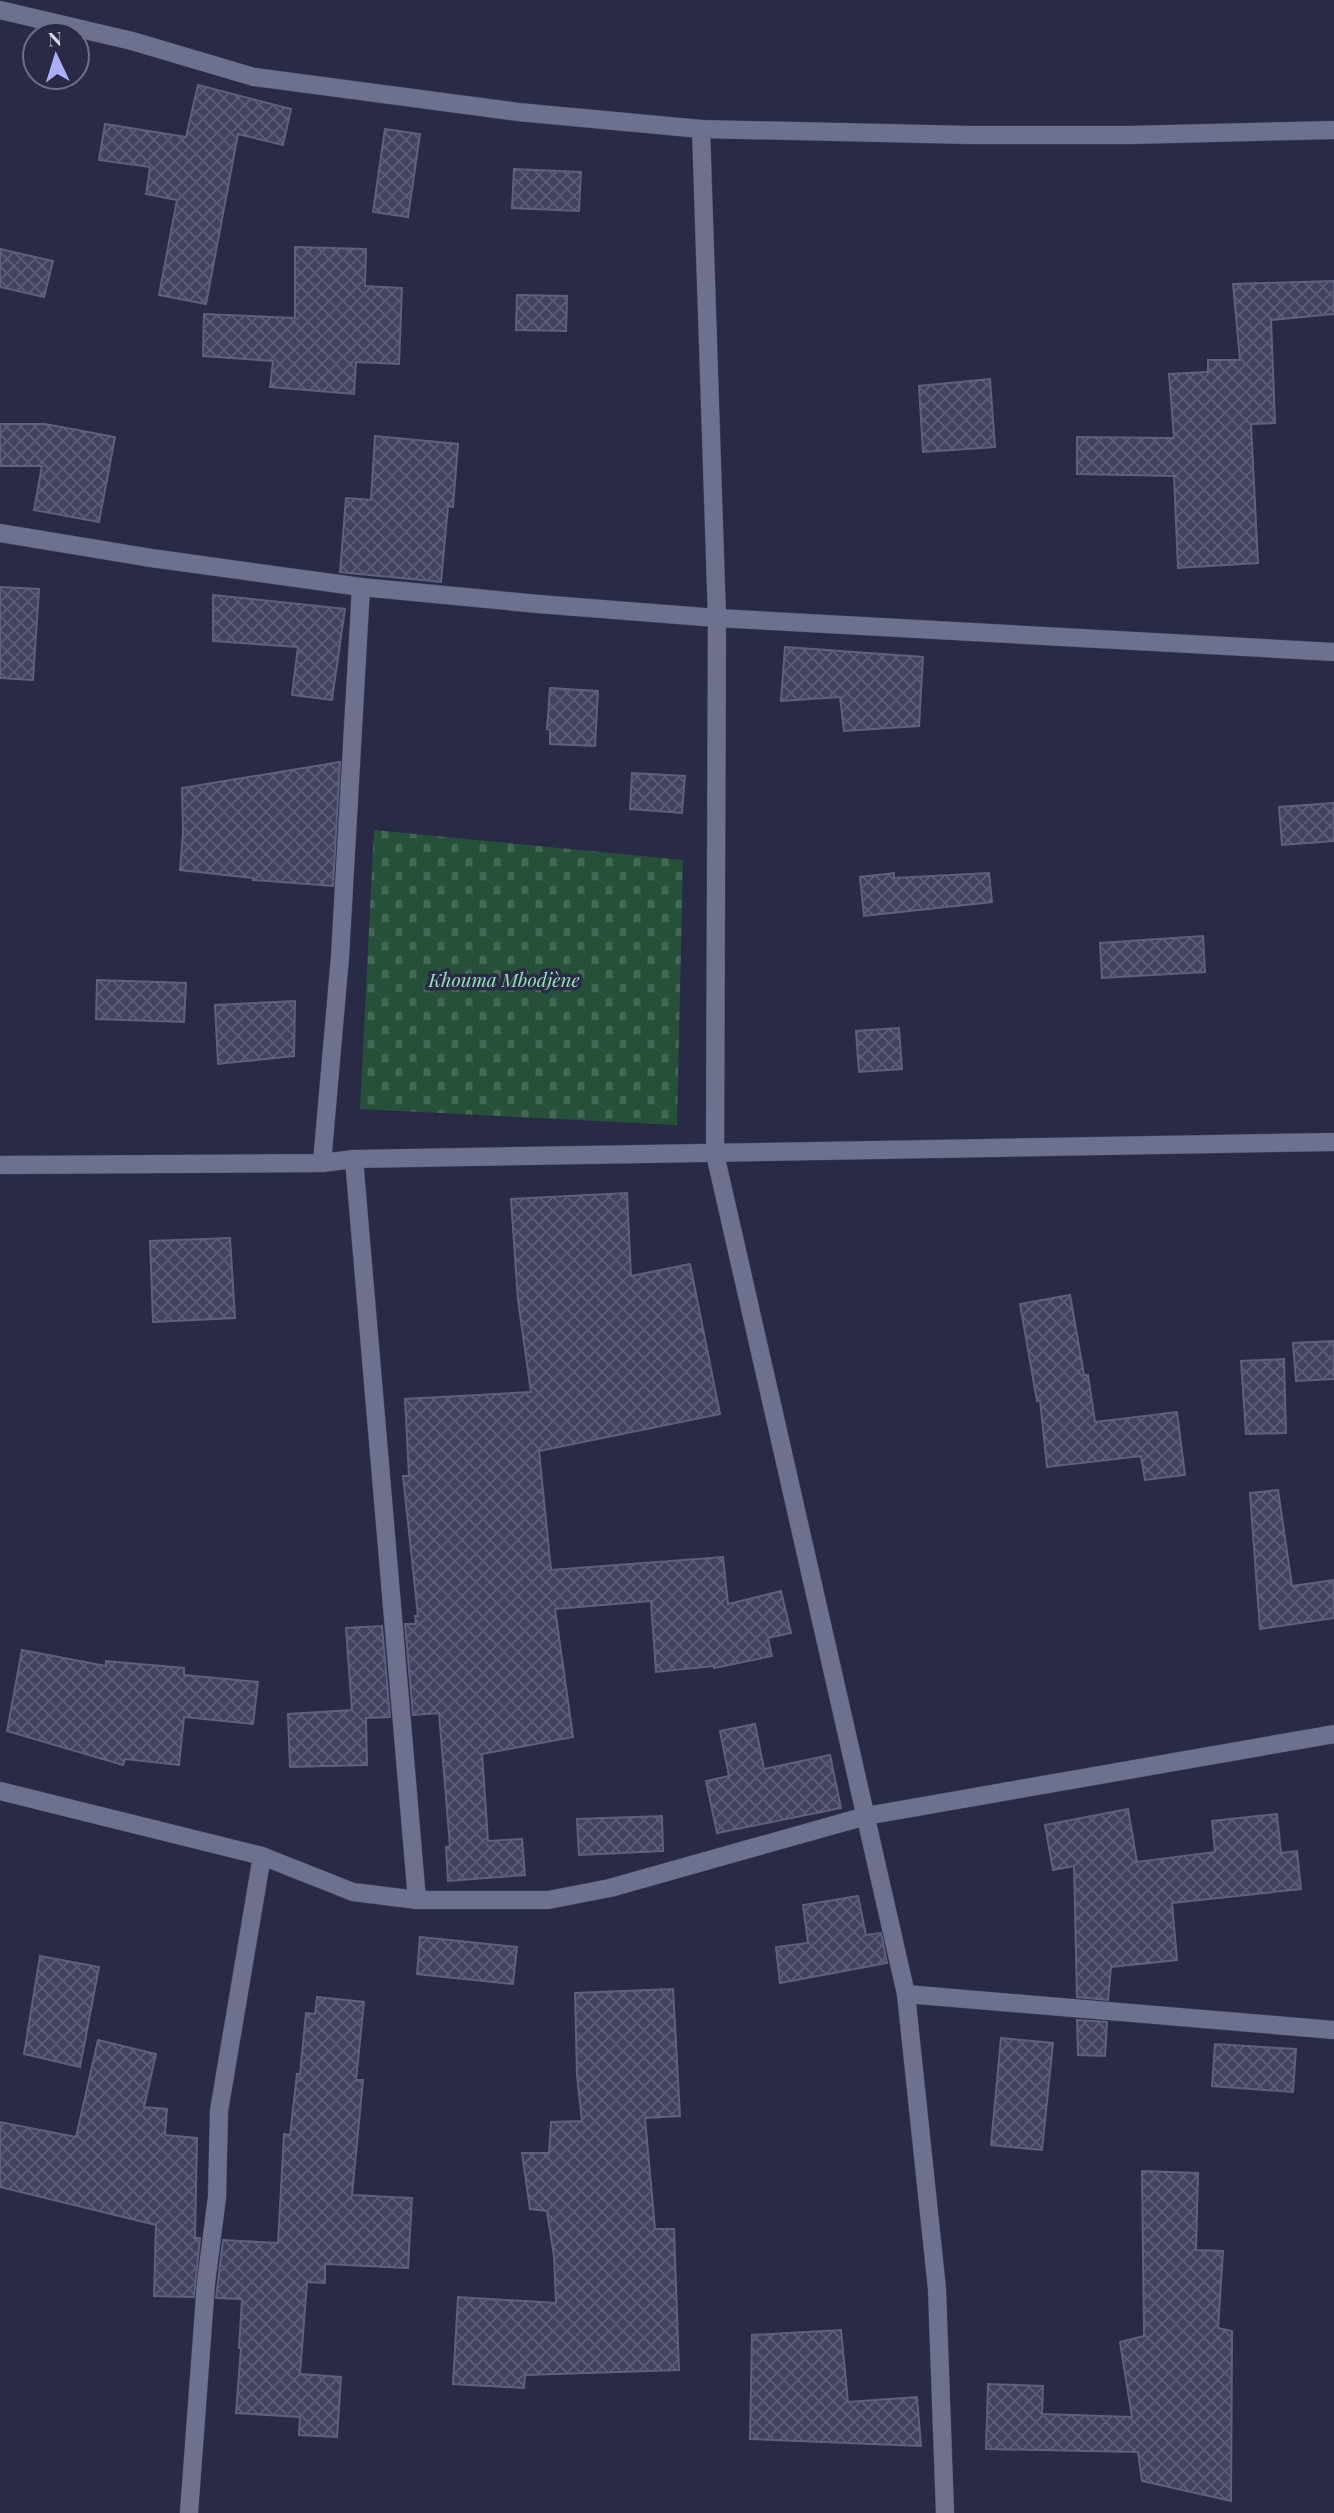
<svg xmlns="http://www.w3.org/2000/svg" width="1334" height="2513" font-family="'Playfair Display',serif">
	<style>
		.cemetery { fill: url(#cemetery-stones) }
		.building { fill: url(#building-cross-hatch); stroke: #5e607f; stroke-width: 2 }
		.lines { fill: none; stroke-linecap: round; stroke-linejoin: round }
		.street-casing { stroke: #45455c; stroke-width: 19 }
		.street { stroke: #6e7090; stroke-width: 18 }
		.labels { text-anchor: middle; stroke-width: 7; stroke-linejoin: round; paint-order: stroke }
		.park-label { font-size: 19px; font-style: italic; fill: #98e1b7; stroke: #292a45 }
	</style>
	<defs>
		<pattern id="cemetery-stones" width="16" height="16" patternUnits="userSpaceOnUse" patternTransform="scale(1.75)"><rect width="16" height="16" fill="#27503a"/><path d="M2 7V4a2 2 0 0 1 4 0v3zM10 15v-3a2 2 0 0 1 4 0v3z" fill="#456856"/></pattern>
		<pattern id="building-cross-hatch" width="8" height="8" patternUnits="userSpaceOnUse" patternTransform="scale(1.75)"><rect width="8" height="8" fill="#41425f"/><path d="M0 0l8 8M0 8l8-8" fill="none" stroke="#5c5d76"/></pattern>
	</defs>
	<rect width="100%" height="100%" fill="#292a45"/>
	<polygon class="cemetery" points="374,830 683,860 677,1125 360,1109"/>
	<g class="building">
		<polygon points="198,85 291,109 283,145 238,134 206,304 159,295 177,200 146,194 150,167 99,160 105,124 186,137"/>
		<polygon points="385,129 420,134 408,217 373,212"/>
		<polygon points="514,169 581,172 579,211 512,208"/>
		<polygon points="295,247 366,249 365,286 402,288 399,364 356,362 354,394 270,387 273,361 203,356 204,314 295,318"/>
		<polygon points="0,249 53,261 44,297 0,287"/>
		<polygon points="1334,281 1334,314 1271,320 1275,423 1251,424 1258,563 1178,568 1174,476 1077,474 1077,437 1174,438 1169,374 1208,372 1208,360 1240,360 1233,284"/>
		<polygon points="517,295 567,296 566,331 516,330"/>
		<polygon points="990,379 995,447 923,452 919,386"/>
		<polygon points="0,424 45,424 115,437 99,522 34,510 42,466 0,466"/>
		<polygon points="375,436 458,444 453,507 448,506 441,582 340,572 346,498 371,500"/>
		<polygon points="0,587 39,589 33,680 0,678"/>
		<polygon points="213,595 345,609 332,700 292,695 298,647 213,641"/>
		<polygon points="785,647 923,657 919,726 844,731 840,697 781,701"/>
		<polygon points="550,688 598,691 595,746 550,744 550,730 547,729"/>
		<polygon points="340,762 333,886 253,880 253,878 180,870 183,833 182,788"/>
		<polygon points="632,773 685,776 682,813 630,809"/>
		<polygon points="1334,803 1334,841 1282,845 1279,807"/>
		<polygon points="894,873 894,878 989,873 992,902 864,916 860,877"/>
		<polygon points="1203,936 1205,972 1102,978 1100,943"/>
		<polygon points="97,980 186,983 184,1022 96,1019"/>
		<polygon points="295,1001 294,1056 218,1064 215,1005"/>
		<polygon points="899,1028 902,1069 859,1072 856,1031"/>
		<polygon points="627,1193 631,1276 690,1264 720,1414 539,1451 551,1570 723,1557 728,1604 781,1591 791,1633 768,1638 772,1656 714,1668 714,1666 656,1672 651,1601 555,1609 573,1737 482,1754 488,1841 522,1839 525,1875 448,1881 446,1847 450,1846 439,1713 413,1715 405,1624 416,1624 415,1616 418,1616 403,1476 409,1476 405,1399 531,1392 518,1300 511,1199"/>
		<polygon points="230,1238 235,1318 153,1322 150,1241"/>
		<polygon points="1070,1295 1084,1375 1088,1375 1095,1422 1177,1412 1185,1475 1145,1480 1141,1456 1047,1467 1040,1400 1037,1401 1020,1304"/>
		<polygon points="1334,1341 1334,1379 1296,1381 1293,1343"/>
		<polygon points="1284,1359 1286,1433 1246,1434 1241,1361"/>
		<polygon points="1278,1490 1292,1586 1334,1580 1334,1618 1260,1629 1250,1493"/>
		<polygon points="382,1626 390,1717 366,1718 367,1765 290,1767 288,1714 352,1710 346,1628"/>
		<polygon points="22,1650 106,1666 106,1661 184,1668 184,1675 258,1682 253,1724 184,1717 179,1765 125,1759 123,1765 7,1731"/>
		<polygon points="755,1724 764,1769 830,1755 841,1808 717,1833 706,1781 729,1776 720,1731"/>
		<polygon points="1128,1809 1137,1862 1215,1852 1212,1821 1277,1814 1281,1853 1297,1851 1301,1889 1172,1903 1177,1960 1111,1967 1108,2000 1077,1997 1074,1866 1053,1870 1045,1825"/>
		<polygon points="662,1816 663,1851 579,1855 577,1819"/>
		<polygon points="858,1896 866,1935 881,1933 887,1963 780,1983 776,1947 808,1943 803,1905"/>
		<polygon points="420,1937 517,1947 513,1984 417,1974"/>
		<polygon points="40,1956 99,1967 80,2067 24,2054"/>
		<polygon points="673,1989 680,2116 645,2118 655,2229 674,2229 679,2370 525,2375 524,2388 453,2384 458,2297 556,2303 554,2256 547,2211 530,2209 522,2153 549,2153 551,2122 582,2121 577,2075 575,1993"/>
		<polygon points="317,1997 364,2002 356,2080 363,2080 352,2195 412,2198 408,2268 325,2264 325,2283 307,2282 300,2374 341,2377 337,2437 299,2435 300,2417 236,2413 241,2348 239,2348 242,2299 216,2298 223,2240 278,2243 284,2134 290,2135 297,2074 300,2074 306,2013 315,2014"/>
		<polygon points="1077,2020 1107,2022 1105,2056 1078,2055"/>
		<polygon points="1001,2038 1053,2043 1042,2150 991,2145"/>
		<polygon points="98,2040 156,2054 144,2107 167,2109 165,2135 197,2138 195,2238 200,2238 194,2297 154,2296 156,2225 0,2187 0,2122 76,2137"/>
		<polygon points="1215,2044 1296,2049 1293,2092 1212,2086"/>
		<polygon points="1142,2171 1198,2173 1196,2250 1223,2251 1218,2328 1232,2331 1231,2501 1142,2481 1138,2452 986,2449 988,2384 1043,2386 1042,2414 1132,2417 1120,2342 1144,2336"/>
		<polygon points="841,2330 848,2402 917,2397 921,2446 750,2439 752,2335"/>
	</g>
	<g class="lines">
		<g class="street-casing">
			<g id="street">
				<polyline points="0,10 132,41 254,77 518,112 701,129 970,135 1130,135 1334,130"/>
				<polyline points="701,129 717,618 715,1154 906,1994 937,2289 945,2513"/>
				<polyline points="0,533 151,558 361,587 538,604 717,618 1334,652"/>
				<polyline points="354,1159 417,1900"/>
				<polyline points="322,1163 340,957 361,587"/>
				<polyline points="0,1165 322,1163 354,1159 1334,1142"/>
				<polyline points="0,1791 262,1856 353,1892 417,1900 548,1900 610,1888 866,1816 1334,1734"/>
				<polyline points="906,1994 1334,2030"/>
				<polyline points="189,2513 206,2283 217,2197 219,2111 262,1856"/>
			</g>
		</g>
		<use href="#street" class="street"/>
	</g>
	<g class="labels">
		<g class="park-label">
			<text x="504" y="987">Khouma Mbodjène</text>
		</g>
	</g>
	<g transform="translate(56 56) rotate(356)"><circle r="33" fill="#292a45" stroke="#6e6f87" stroke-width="2"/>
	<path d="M0-5L12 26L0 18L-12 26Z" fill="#abaffb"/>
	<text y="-10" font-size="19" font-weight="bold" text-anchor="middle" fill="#d5d7e9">N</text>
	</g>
</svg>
